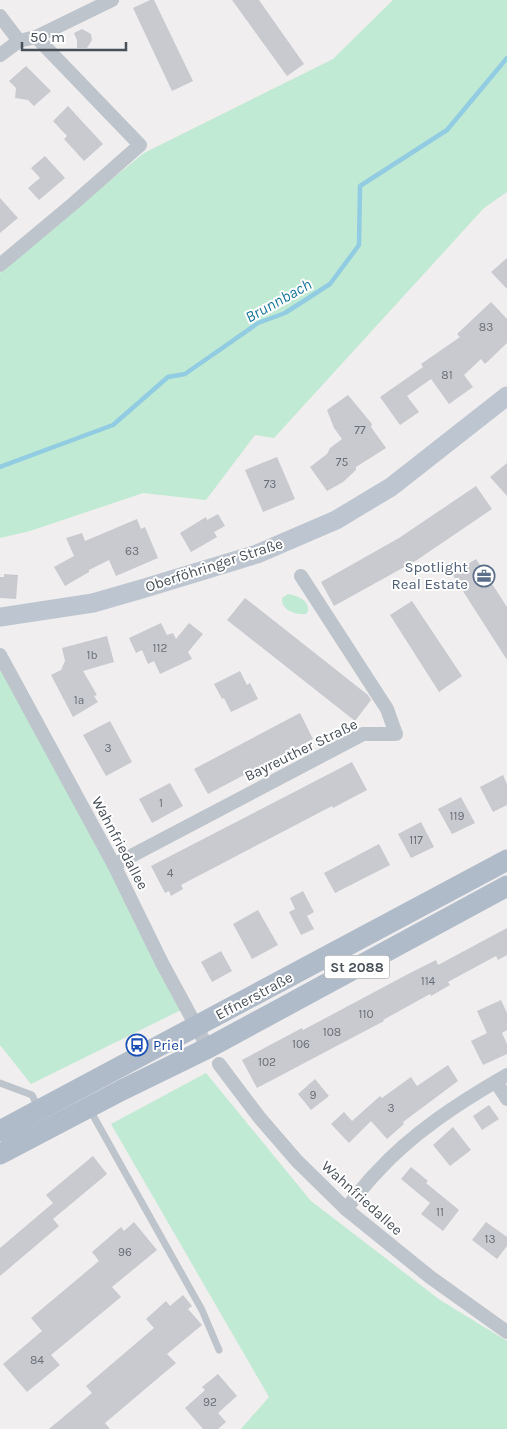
<svg xmlns="http://www.w3.org/2000/svg" width="507" height="1429" font-family="Karla,sans-serif">
	<style>
		.green { fill: #c0ead3 }
		.lines { fill: none; stroke-linecap: round; stroke-linejoin: round }
		.stream { stroke: #92cce2; stroke-width: 4.5 }
		.building { fill: #c9cad0 }
		.service { stroke: #bec4cb; stroke-width: 7 }
		.minor { stroke: #bec4cb; stroke-width: 14 }
		.secondary { stroke: #bdc5d0; stroke-width: 19 }
		.primary { stroke: #b0bbca; stroke-width: 21 }
		.labels { text-anchor: middle; stroke-width: 4; stroke-linejoin: round; paint-order: stroke }
		.number-label { font-size: 12px; fill: #686e77 }
		.shield { fill: #fff; stroke: #7f848b; stroke-width: 1 }
		.shield-label { font-size: 14px; font-weight: bold; fill: #485059 }
		.street-label { font-size: 15px; fill: #485059; stroke: #fff }
		.service-label { font-size: 15px; fill: #4e5e75; stroke: #fff; text-anchor: end }
		.transit-label { font-size: 15px; fill: #164399; stroke: #fff; text-anchor: start }
		.water-label { font-size: 16px; font-style: italic; fill: #1b7699; stroke: #fff }
	</style>
	<rect width="100%" height="100%" fill="#f0eeee"/>
	<g class="green">
		<polygon points="393,0 507,0 507,192 484,208 274,438 255,435 206,500 143,493 30,531 0,538 0,273 54,226 144,153 333,59"/>
		<path d="M288,594C298,596 309,600 308,611L306,614C295,615 281,610 282,598Z"/>
		<polygon points="0,660 111,867 181,1010 31,1084 0,1045"/>
		<polygon points="206,1073 311,1201 440,1300 507,1341 507,1429 241,1429 269,1397 111,1124"/>
	</g>
	<g class="lines">
		<polyline class="stream" points="0,467 113,425 168,377 185,374 258,323 285,313 330,284 359,245 360,186 447,130 507,58"/>
	</g>
	<g class="building">
		<polygon points="150,0 154,0 193,81 172,91 133,8"/>
		<polygon points="232,0 259,0 304,64 287,76"/>
		<polygon points="82,29 91,34 92,40 87,48 77,48 77,40 74,33"/>
		<polygon points="26,66 51,91 34,106 28,100 15,98 16,88 9,81"/>
		<polygon points="68,106 103,144 84,161 64,139 67,136 53,121"/>
		<polygon points="45,156 65,178 39,200 28,188 40,178 31,168"/>
		<polygon points="0,198 18,218 0,233"/>
		<polygon points="507,258 507,289 491,272"/>
		<polygon points="491,302 507,319 507,343 485,364 481,359 464,375 473,387 449,404 431,379 407,396 419,412 400,425 380,397 423,367 421,364 460,337 457,334"/>
		<polygon points="348,395 372,424 371,427 386,448 356,467 356,470 343,482 327,491 310,467 327,454 330,448 342,439 334,428 327,410"/>
		<polygon points="277,457 295,499 263,512 245,470"/>
		<polygon points="507,463 507,496 490,477"/>
		<polygon points="476,486 492,509 417,560 334,606 321,582 399,538"/>
		<polygon points="218,514 225,526 214,532 217,537 191,552 180,533 206,517 207,520"/>
		<polygon points="137,519 141,529 145,527 158,558 116,576 109,560 89,570 89,572 65,586 54,567 74,556 66,538 82,533 85,541"/>
		<polygon points="476,559 507,607 507,660 452,574"/>
		<polygon points="4,574 18,575 16,599 0,598 0,577 4,577"/>
		<polygon points="245,598 368,695 371,700 355,721 227,620"/>
		<polygon points="412,601 462,676 439,692 390,615"/>
		<polygon points="161,623 167,635 173,633 176,639 189,623 203,634 188,652 192,659 160,674 154,661 148,664 142,650 136,653 129,638"/>
		<polygon points="107,636 114,662 83,671 97,695 94,696 98,702 73,717 51,675 61,670 65,661 62,648"/>
		<polygon points="240,671 247,685 250,683 258,699 231,712 224,698 222,699 214,684"/>
		<polygon points="300,713 313,739 208,794 194,769"/>
		<polygon points="110,721 132,762 106,776 83,735"/>
		<polygon points="352,762 367,790 333,808 332,806 181,885 183,889 171,896 169,891 165,893 151,866"/>
		<polygon points="503,775 507,784 507,805 493,812 480,787"/>
		<polygon points="170,783 183,806 152,823 139,799"/>
		<polygon points="461,797 475,823 452,834 438,809"/>
		<polygon points="421,822 434,847 411,858 398,834"/>
		<polygon points="379,844 390,865 335,893 324,873"/>
		<polygon points="303,891 314,912 307,916 314,929 301,935 289,912 295,909 290,898"/>
		<polygon points="258,910 278,945 252,959 233,924"/>
		<polygon points="507,928 507,955 498,960 496,956 448,982 450,985 431,996 430,994 383,1020 384,1021 257,1088 242,1060 302,1028 303,1030 410,973 436,960 438,965"/>
		<polygon points="221,951 232,971 212,982 201,962"/>
		<polygon points="501,1000 507,1013 507,1030 502,1033 507,1044 507,1054 483,1065 471,1041 487,1033 477,1011"/>
		<polygon points="448,1065 458,1081 403,1122 404,1124 387,1139 371,1121 349,1143 331,1124 344,1112 352,1121 380,1096 382,1098 411,1077 417,1086"/>
		<polygon points="315,1079 329,1096 311,1110 298,1094"/>
		<polygon points="489,1105 499,1119 482,1130 473,1116"/>
		<polygon points="453,1127 471,1150 450,1166 433,1145"/>
		<polygon points="93,1156 107,1174 53,1219 59,1226 0,1276 0,1248 53,1203 46,1195"/>
		<polygon points="411,1167 428,1181 426,1183 459,1210 443,1231 421,1214 430,1203 401,1179"/>
		<polygon points="134,1222 157,1250 112,1287 121,1297 51,1355 60,1365 27,1392 3,1364 42,1331 31,1318 99,1261 92,1252 121,1227 124,1231"/>
		<polygon points="486,1222 507,1237 507,1246 497,1259 472,1240"/>
		<polygon points="183,1295 192,1306 188,1309 202,1325 167,1354 176,1363 105,1423 110,1429 49,1429 92,1393 86,1386 154,1328 146,1319 166,1301 170,1306"/>
		<polygon points="218,1374 237,1396 218,1413 226,1422 218,1429 203,1429 185,1408 205,1390 202,1387"/>
	</g>
	<g class="lines">
		<g class="service">
			<polyline points="0,1083 32,1095 38,1107"/>
			<polyline points="90,1110 202,1310 219,1350"/>
		</g>
		<g class="minor">
			<polyline points="0,16 19,41"/>
			<polyline points="0,55 19,41 36,37 112,0"/>
			<polyline points="0,265 74,203 140,145 36,37"/>
			<polyline points="0,655 114,865 162,963 208,1048"/>
			<polyline points="114,865 363,734 396,734 387,709 301,576"/>
			<polyline points="219,1064 259,1117 297,1161 346,1209 430,1277 507,1332"/>
			<polyline points="496,1082 507,1099"/>
			<path d="M346,1209C356,1197 365,1184 376,1173C412,1133 460,1102 507,1075"/>
		</g>
		<polyline class="secondary" points="0,617 93,603 145,588 257,554 336,520 391,487 507,396"/>
		<g class="primary">
			<polyline points="0,1131 507,860"/>
			<polyline points="0,1154 122,1090 208,1048 507,886"/>
		</g>
	</g>
	<defs>
		<g id="office-ring" transform="scale(1.125)"><circle r="9.5" fill="#fff" stroke="#5c6f8a" stroke-width="1.5"/><path d="M-6-3h4V-5.5h4V-3h4V5H-6ZM-1-4.5V-3h2v-1.5ZM-6 0V1H6V0Z" fill="#5c6f8a"/></g>
		<g id="bus-ring" transform="scale(1.125)"><circle r="9.5" fill="#fff" stroke="#1a4fb4" stroke-width="1.5"/><path d="M-5-6H5V4H4V6H2V4H-2V6H-4V4H-5ZM-3.5-4V0h7V-4ZM-3.5 1.2v1.5H-2V1.2ZM2 1.2v1.5H3.5V1.2Z" fill="#1a4fb4"/></g>
	</defs>
	<g fill-rule="evenodd">
		<use href="#office-ring" x="484" y="576"/>
		<use href="#bus-ring" x="137" y="1045"/>
	</g>
	<g class="labels">
		<g class="number-label">
			<text x="486" y="331">83</text>
			<text x="447" y="379">81</text>
			<text x="360" y="434">77</text>
			<text x="342" y="466">75</text>
			<text x="270" y="488">73</text>
			<text x="132" y="555">63</text>
			<text x="160" y="652">112</text>
			<text x="92" y="659">1b</text>
			<text x="79" y="704">1a</text>
			<text x="108" y="752">3</text>
			<text x="161" y="807">1</text>
			<text x="457" y="820">119</text>
			<text x="416" y="844">117</text>
			<text x="170" y="877">4</text>
			<text x="428" y="985">114</text>
			<text x="366" y="1018">110</text>
			<text x="332" y="1036">108</text>
			<text x="301" y="1048">106</text>
			<text x="267" y="1066">102</text>
			<text x="313" y="1099">9</text>
			<text x="391" y="1112">3</text>
			<text x="440" y="1216">11</text>
			<text x="490" y="1243">13</text>
			<text x="125" y="1256">96</text>
			<text x="37" y="1364">84</text>
			<text x="210" y="1406">92</text>
		</g>
		<rect class="shield" x="324.5" y="955.5" width="65" height="23" rx="4"/>
		<g class="shield-label">
			<text x="357" y="972">St 2088</text>
		</g>
		<g class="street-label">
			<text transform="translate(214 565) rotate(-18)" y="5">Oberföhringer Straße</text>
			<text transform="translate(301 750) rotate(-26)" y="5">Bayreuther Straße</text>
			<text transform="translate(120 843) rotate(62)" y="5">Wahnfriedallee</text>
			<text transform="translate(254 996) rotate(-28)" y="5">Effnerstraße</text>
			<text transform="translate(362 1198) rotate(42)" y="5">Wahnfriedallee</text>
		</g>
		<g class="service-label">
			<text x="468" y="572">Spotlight<tspan x="468" dy="17">Real Estate</tspan></text>
		</g>
		<g class="transit-label">
			<text x="153" y="1050">Priel</text>
		</g>
		<g class="water-label">
			<text transform="translate(278 300) rotate(-29)" y="6">Brunnbach</text>
		</g>
	</g>
	<path d="M22 42v8h104v-8" fill="none" stroke="#485059" stroke-width="2.5"/>
	<text x="30" y="42" font-size="15" fill="#485059" stroke="#ffffff" stroke-width="4" paint-order="stroke">50 m</text>
</svg>
